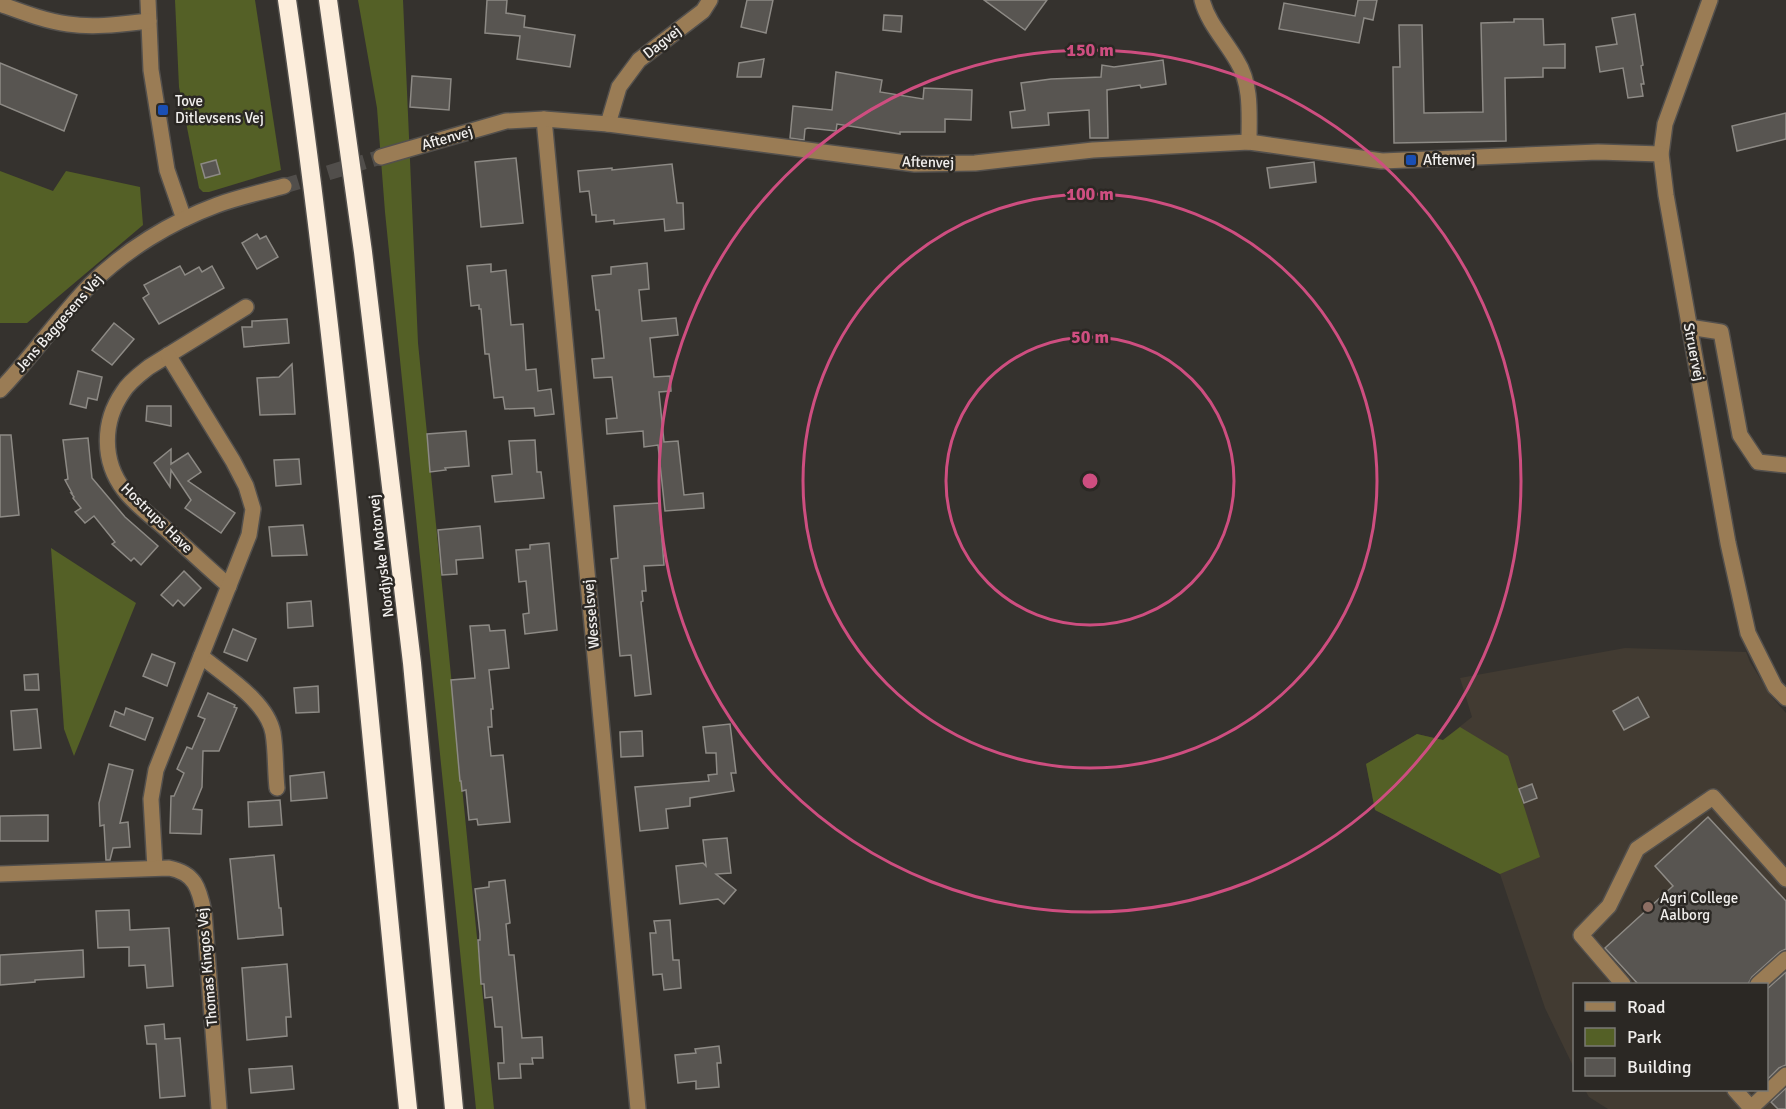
<svg xmlns="http://www.w3.org/2000/svg" width="1786" height="1109" font-family="Signika,sans-serif">
	<style>
		.built { fill: #423b32 }
		.green { fill: #546026 }
		.building { fill: #585551; stroke: #8d8a85; stroke-width: 1.5 }
		.lines { fill: none; stroke-linecap: round; stroke-linejoin: round }
		.minor-tunnel { stroke: #514e4b; stroke-width: 15; stroke-dasharray: 15 8; stroke-linecap: butt }
		.minor-casing { stroke: #53504d; stroke-width: 18 }
		.highway-casing { stroke: #53504d; stroke-width: 21 }
		.minor { stroke: #9a7c55; stroke-width: 15 }
		.highway { stroke: #fceddb; stroke-width: 18 }
		.ring { fill: none; stroke: #ce4e80; stroke-width: 3 }
		.transit-dot { fill: #1a4fb4; stroke: #2b2824; stroke-width: 2 }
		.education-dot { fill: #8d6e63; stroke: #2b2824; stroke-width: 2 }
		.labels { text-anchor: middle; stroke-width: 5; stroke-linejoin: round; paint-order: stroke }
		.street-label { font-size: 15px; fill: #f1efed; stroke: #2b2824 }
		.poi-label { font-size: 15px; fill: #f1efed; stroke: #2b2824; text-anchor: start }
		.centre { fill: #ce4e80; stroke: #2b2824; stroke-width: 3 }
		.ring-label { font-size: 18px; text-anchor: middle; font-weight: bold; fill: #ce4e80; stroke: #2b2824; stroke-width: 5; stroke-linejoin: round; paint-order: stroke }
	</style>
	<rect width="100%" height="100%" fill="#35322e"/>
	<polygon class="built" points="1625,648 1746,652 1750,662 1771,696 1786,713 1786,1109 1608,1109 1589,1097 1585,1090 1766,1090 1766,984 1574,984 1574,1068 1545,1008 1500,874 1375,810 1366,764 1417,734 1443,740 1472,717 1460,678"/>
	<g class="green">
		<polygon points="175,0 255,0 281,170 209,192 203,192 199,188 179,87"/>
		<polygon points="358,0 403,0 418,343 494,1109 476,1109 385,212 377,108"/>
		<polygon points="0,171 53,191 66,171 140,187 143,225 27,323 0,323"/>
		<polygon points="51,548 136,603 74,756 64,729"/>
		<polygon points="1460,727 1508,756 1540,857 1500,874 1375,810 1366,764 1417,734 1443,740"/>
	</g>
	<g class="building">
		<polygon points="487,0 507,0 506,13 525,16 524,27 575,35 570,67 517,59 520,36 485,33"/>
		<polygon points="747,0 773,0 766,33 741,27"/>
		<polygon points="984,0 1047,0 1025,30"/>
		<polygon points="1358,0 1377,0 1373,20 1364,18 1359,43 1279,29 1284,3 1355,16"/>
		<polygon points="1635,14 1643,65 1641,66 1644,84 1641,84 1643,96 1628,98 1623,68 1600,72 1596,47 1617,44 1612,18"/>
		<polygon points="884,15 902,16 901,32 883,30"/>
		<polygon points="1514,19 1543,19 1544,45 1565,44 1565,68 1543,68 1543,77 1505,78 1506,141 1394,143 1393,67 1400,67 1399,25 1422,25 1424,113 1483,112 1481,23 1514,22"/>
		<polygon points="764,59 761,77 737,77 739,63"/>
		<polygon points="1163,60 1166,84 1141,88 1140,85 1107,90 1108,138 1090,138 1089,110 1048,113 1049,125 1012,128 1010,112 1025,110 1021,83 1051,79 1101,77 1102,65 1114,67"/>
		<polygon points="0,63 77,95 64,131 0,104"/>
		<polygon points="836,72 882,80 880,92 923,99 924,88 972,90 971,120 945,119 945,132 900,132 900,134 837,124 836,131 808,128 805,129 804,140 790,138 793,106 832,110"/>
		<polygon points="412,76 451,79 449,110 410,107"/>
		<polygon points="1786,113 1786,139 1737,151 1732,126"/>
		<polygon points="516,158 523,223 481,227 475,162"/>
		<polygon points="216,160 220,174 205,178 201,164"/>
		<polygon points="1314,162 1316,182 1270,188 1267,168"/>
		<polygon points="672,164 677,203 683,203 684,229 665,231 664,219 614,224 614,220 596,222 596,215 592,215 589,191 580,192 578,171 612,168 612,170"/>
		<polygon points="257,234 260,239 266,236 278,257 257,269 242,243"/>
		<polygon points="647,263 649,289 639,290 642,321 676,318 678,335 650,338 654,377 670,376 671,391 659,392 664,442 678,441 684,495 703,493 704,508 665,511 658,445 644,447 643,431 607,434 606,419 617,418 612,377 594,378 592,359 604,358 599,310 596,310 592,276 611,274 611,267"/>
		<polygon points="491,264 491,272 506,270 511,325 523,324 526,370 536,369 538,391 551,389 554,414 535,416 534,408 505,409 503,397 494,398 489,354 485,354 481,309 479,309 479,305 471,306 467,266"/>
		<polygon points="180,266 185,275 199,267 202,272 212,266 224,288 159,324 143,298 149,294 144,285"/>
		<polygon points="287,319 289,343 244,347 242,327 252,327 252,321"/>
		<polygon points="114,323 134,339 112,365 92,350"/>
		<polygon points="292,364 295,414 260,415 257,378 279,377"/>
		<polygon points="78,371 102,377 97,400 88,398 86,408 70,404"/>
		<polygon points="147,406 171,406 171,426 146,421"/>
		<polygon points="466,431 469,466 445,468 446,470 430,472 427,434"/>
		<polygon points="0,435 11,435 19,515 0,517"/>
		<polygon points="88,438 92,478 125,517 158,546 141,565 134,558 131,561 112,544 115,542 94,516 85,523 75,512 81,508 73,498 74,497 71,493 72,493 65,480 68,479 63,440"/>
		<polygon points="535,440 537,472 541,472 544,498 495,502 492,476 512,474 509,441"/>
		<polygon points="171,449 171,464 188,453 201,472 188,481 235,513 221,533 185,508 191,500 171,470 170,487 154,463"/>
		<polygon points="299,459 301,484 276,486 274,460"/>
		<polygon points="659,503 664,565 644,566 646,591 642,591 643,601 641,602 651,694 635,696 631,655 620,656 611,559 618,558 614,506"/>
		<polygon points="303,525 307,555 272,556 269,527"/>
		<polygon points="480,526 483,558 456,560 457,574 442,575 438,530"/>
		<polygon points="549,543 557,630 525,634 523,614 529,613 526,581 519,582 516,550 530,549 530,545"/>
		<polygon points="184,571 201,588 184,606 178,600 173,606 161,595"/>
		<polygon points="311,601 313,626 288,628 287,603"/>
		<polygon points="489,625 490,631 505,630 509,668 489,670 493,709 491,709 492,727 488,727 491,756 503,755 510,822 478,825 477,819 469,820 466,790 462,791 461,781 460,781 451,680 475,678 470,626"/>
		<polygon points="233,629 256,639 247,661 224,652"/>
		<polygon points="152,654 175,663 167,686 143,676"/>
		<polygon points="38,674 39,690 25,690 24,675"/>
		<polygon points="318,686 319,712 296,713 294,688"/>
		<polygon points="208,693 235,705 234,707 237,708 219,751 203,751 202,787 193,809 202,810 201,834 170,833 171,796 174,796 184,773 177,769 187,747 192,749 205,719 198,716"/>
		<polygon points="1638,697 1649,717 1624,730 1613,711"/>
		<polygon points="126,708 153,718 145,740 110,726 115,711 124,715"/>
		<polygon points="37,709 41,748 14,750 11,711"/>
		<polygon points="730,724 736,773 731,773 734,791 690,798 690,806 666,809 668,828 640,831 635,787 709,781 708,775 717,774 716,753 706,753 703,727"/>
		<polygon points="642,731 643,756 621,757 620,732"/>
		<polygon points="109,764 133,770 120,823 128,822 130,847 113,848 110,860 106,860 104,825 100,826 99,803"/>
		<polygon points="324,772 327,798 291,801 290,776"/>
		<polygon points="1532,784 1537,798 1524,803 1519,789"/>
		<polygon points="280,800 282,825 249,827 248,802"/>
		<polygon points="48,815 48,841 0,841 0,816"/>
		<polygon points="1708,817 1786,901 1786,949 1780,952 1752,977 1748,984 1638,984 1605,948 1673,886 1655,866"/>
		<polygon points="727,838 731,873 716,874 736,890 724,904 718,899 680,904 676,866 703,863 706,866 703,840"/>
		<polygon points="274,855 279,908 281,908 283,935 238,939 230,859"/>
		<polygon points="505,880 510,923 506,924 509,955 514,955 522,1038 542,1037 543,1058 532,1058 533,1064 520,1064 521,1078 499,1079 498,1063 504,1063 502,1027 495,1027 492,997 485,998 484,984 481,984 478,940 480,940 480,934 475,889 489,887 489,882"/>
		<polygon points="129,910 130,930 169,928 173,986 147,988 145,965 129,966 129,947 98,948 96,911"/>
		<polygon points="670,920 673,960 679,960 681,988 664,990 662,974 653,975 650,933 656,933 654,921"/>
		<polygon points="83,950 84,977 35,980 35,982 0,985 0,955"/>
		<polygon points="287,964 291,1017 286,1017 287,1036 247,1040 242,968"/>
		<polygon points="1786,972 1786,1065 1779,1068 1767,1080 1767,989"/>
		<polygon points="164,1024 165,1039 180,1038 185,1096 160,1098 156,1044 147,1044 145,1026"/>
		<polygon points="719,1046 721,1063 717,1063 719,1087 696,1089 696,1081 678,1083 675,1055 696,1053 695,1049"/>
		<polygon points="292,1066 294,1089 251,1093 249,1069"/>
		<polygon points="1786,1088 1786,1109 1778,1109 1771,1102"/>
	</g>
	<g class="lines">
		<polyline class="minor-tunnel" points="284,186 381,157"/>
		<g class="minor-casing">
			<g id="minor">
				<polyline points="148,0 151,70 167,170 184,219"/>
				<path d="M1202,0C1208,23 1225,40 1237,61C1252,85 1249,115 1249,142"/>
				<polyline points="1710,0 1665,124 1661,154 1666,195 1728,543 1748,633 1775,687 1786,698"/>
				<path d="M0,4C22,12 45,21 68,24C95,28 122,24 149,21"/>
				<polyline points="544,119 638,1109"/>
				<polyline points="608,124 619,87 639,60 703,11 710,0"/>
				<polyline points="381,157 506,121 544,119 608,124 915,164 975,163 1093,150 1249,142 1382,161 1598,152 1661,154"/>
				<polyline points="1689,327 1721,332 1740,435 1758,462 1786,465"/>
				<path d="M0,390C32,357 58,318 90,285C125,250 171,222 217,205C239,197 262,192 284,186"/>
				<path d="M229,586C208,568 188,549 168,531C155,519 134,504 124,490C102,461 102,422 123,392C129,382 140,374 149,367L246,307"/>
				<path d="M201,656C225,676 267,701 273,733C276,751 275,770 277,788"/>
				<polyline points="155,868 151,799 156,770 249,535 253,509 246,486 233,461 168,355"/>
				<path d="M0,874L169,868C195,873 199,888 204,912L219,1109"/>
				<polyline points="1623,984 1581,935 1609,906 1637,849 1713,797 1786,879"/>
				<polyline points="1758,984 1786,959"/>
				<polyline points="1735,1090 1751,1108 1786,1075"/>
			</g>
		</g>
		<g class="highway-casing">
			<g id="highway">
				<path d="M287,0C341,368 370,739 408,1109"/>
				<polyline points="328,0 363,252 412,663 454,1109"/>
			</g>
		</g>
		<use href="#minor" class="minor"/>
		<use href="#highway" class="highway"/>
	</g>
	<g class="ring">
		<circle cx="1090" cy="481" r="144"/>
		<circle cx="1090" cy="481" r="287"/>
		<circle cx="1090" cy="481" r="431"/>
	</g>
	<g class="transit-dot">
		<rect x="157" y="104" width="12" height="12" rx="3"/>
		<rect x="1405" y="154" width="12" height="12" rx="3"/>
	</g>
	<circle class="education-dot" cx="1648" cy="907" r="6"/>
	<g class="labels">
		<g class="street-label">
			<text transform="translate(662 42) rotate(-38)" y="5">Dagvej</text>
			<text transform="translate(447 138) rotate(-16)" y="5">Aftenvej</text>
			<text transform="translate(928 162) rotate(1)" y="5">Aftenvej</text>
			<text transform="translate(59 323) rotate(-49)" y="5">Jens Baggesens Vej</text>
			<text transform="translate(1694 352) rotate(79)" y="5">Struervej</text>
			<text transform="translate(157 518) rotate(44)" y="5">Hostrups Have</text>
			<text transform="translate(381 556) rotate(-97)" y="5">Nordjyske Motorvej</text>
			<text transform="translate(591 614) rotate(-95)" y="5">Wesselsvej</text>
			<text transform="translate(207 967) rotate(-95)" y="5">Thomas Kingos Vej</text>
		</g>
		<g class="poi-label">
			<text x="175" y="106">Tove<tspan x="175" dy="17">Ditlevsens Vej</tspan></text>
			<text x="1423" y="165">Aftenvej</text>
			<text x="1660" y="903">Agri College<tspan x="1660" dy="17">Aalborg</tspan></text>
		</g>
	</g>
	<circle cx="1090" cy="481" r="9" class="centre"/>
	<g class="ring-label">
		<text x="1090" y="56">150 m</text>
		<text x="1090" y="200">100 m</text>
		<text x="1090" y="343">50 m</text>
	</g>
	<rect x="1573" y="983" width="195" height="108" fill="#2b2824" stroke="#7a7874" stroke-width="1.5"/>
	<rect x="1585" y="1002" width="30" height="9" fill="#9a7c55" stroke="#7a7874" stroke-width="1.5"/>
	<text x="1627" y="1013" font-size="18" fill="#f1efed">Road</text>
	<rect x="1585" y="1028" width="30" height="18" fill="#546026" stroke="#7a7874" stroke-width="1.5"/>
	<text x="1627" y="1043" font-size="18" fill="#f1efed">Park</text>
	<rect x="1585" y="1058" width="30" height="18" fill="#585551" stroke="#7a7874" stroke-width="1.5"/>
	<text x="1627" y="1073" font-size="18" fill="#f1efed">Building</text>
</svg>
